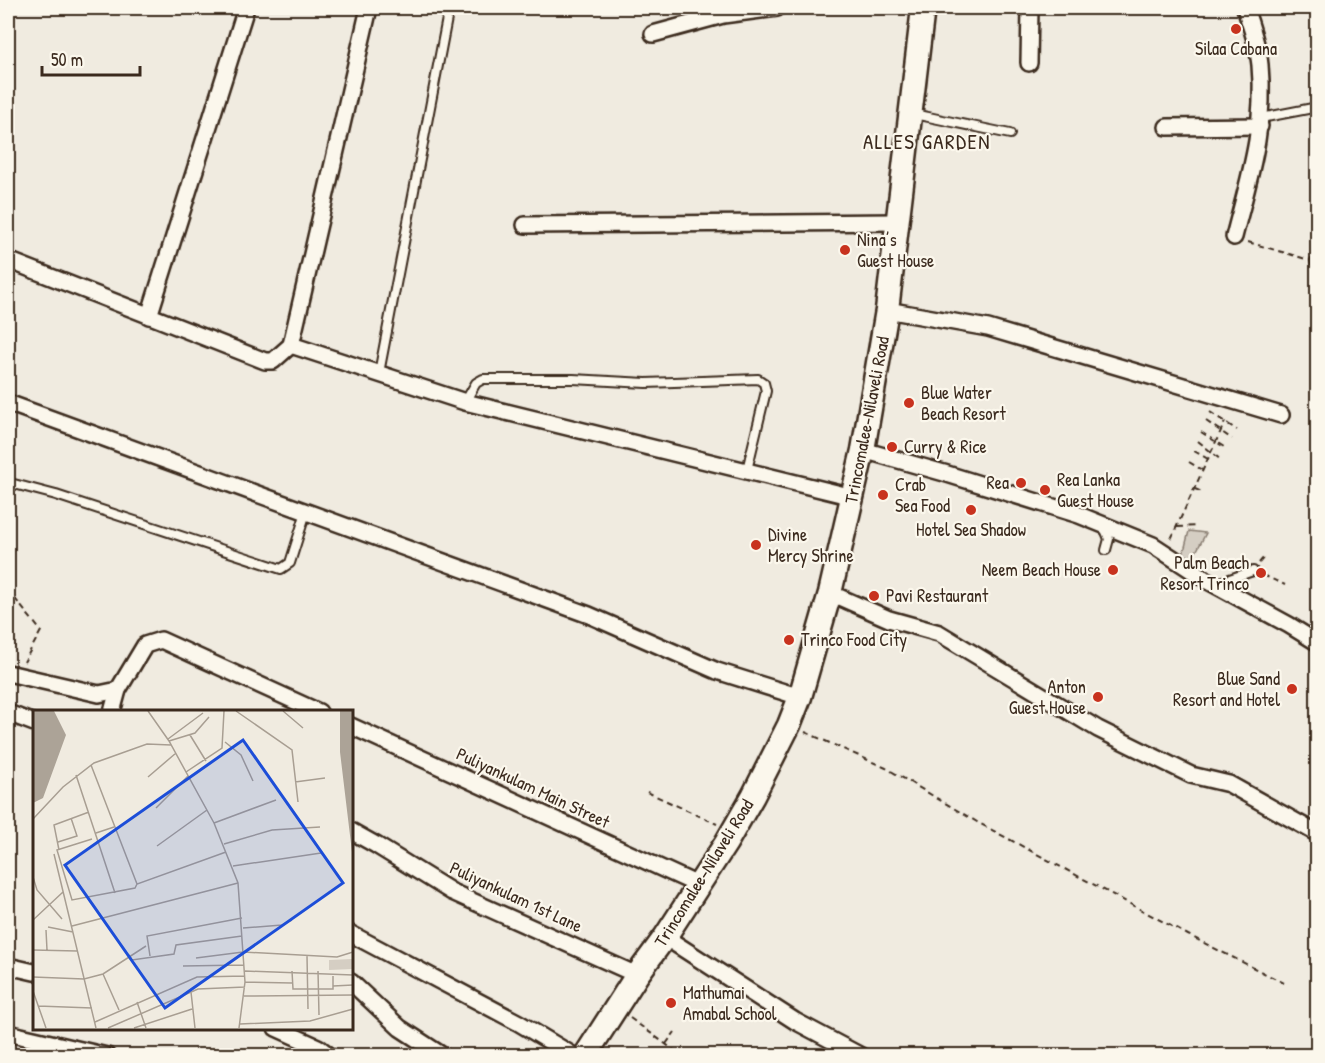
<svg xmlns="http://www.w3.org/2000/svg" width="1325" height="1063" font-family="'Patrick Hand',sans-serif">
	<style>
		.green { fill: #d5cec3; stroke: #887c70; stroke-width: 1.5 }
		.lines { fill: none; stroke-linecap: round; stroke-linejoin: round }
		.lane-casing { stroke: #3b2a1e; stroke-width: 12 }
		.street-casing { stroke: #3b2a1e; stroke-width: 20 }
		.primary-casing { stroke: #3b2a1e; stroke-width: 27 }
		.path { stroke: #3b2a1e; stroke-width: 2; stroke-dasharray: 6 4.5; stroke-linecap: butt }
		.lane { stroke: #fbf7ec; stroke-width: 8 }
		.street { stroke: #fbf7ec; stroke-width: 15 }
		.primary { stroke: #fbf7ec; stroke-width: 22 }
		.poi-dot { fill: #c8321e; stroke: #fbf7ec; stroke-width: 2 }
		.labels { text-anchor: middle; stroke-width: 4.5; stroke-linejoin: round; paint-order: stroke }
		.poi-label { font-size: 18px; fill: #3b2a1e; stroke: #fbf7ec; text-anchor: start }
		.street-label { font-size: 18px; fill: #3b2a1e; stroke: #fbf7ec }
		.quarter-label { font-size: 21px; letter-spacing: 1.5px; fill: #3b2a1e; stroke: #fbf7ec }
		.inset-road { fill: none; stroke: #a89e92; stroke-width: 1.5 }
		.view { fill: #1d4ed8; fill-opacity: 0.15; stroke: #1d4ed8; stroke-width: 3 }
		.inset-edge { fill: none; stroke: #3b2a1e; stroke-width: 3 }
	</style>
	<rect width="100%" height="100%" fill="#f0ebe0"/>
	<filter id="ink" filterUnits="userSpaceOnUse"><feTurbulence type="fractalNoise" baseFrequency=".0167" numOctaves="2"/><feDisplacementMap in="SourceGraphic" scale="12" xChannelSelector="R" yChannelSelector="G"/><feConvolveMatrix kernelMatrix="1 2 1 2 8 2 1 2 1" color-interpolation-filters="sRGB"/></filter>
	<g filter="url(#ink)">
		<polygon class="green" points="1189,531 1206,533 1190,563 1182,559"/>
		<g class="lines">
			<g class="lane-casing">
				<g id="lane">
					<polyline points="914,114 1010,134"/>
					<polyline points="1261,118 1318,107"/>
					<polyline points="1315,261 1318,262"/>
					<polyline points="379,373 449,8"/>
					<polyline points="465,402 476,383 483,379 573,379 646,383 758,379 764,383 766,391 747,470"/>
					<polyline points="14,484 56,495 281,569 290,563 306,512"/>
					<polyline points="1104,527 1109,539 1106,550"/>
					<polyline points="1214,581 1218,583 1253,571"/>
				</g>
			</g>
			<g class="street-casing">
				<g id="street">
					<polyline points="653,34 723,15 777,8"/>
					<polyline points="1029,63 1030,8"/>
					<polyline points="1167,127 1260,126"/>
					<polyline points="525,225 897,222"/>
					<path d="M1234,237C1249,178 1266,128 1260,65C1258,45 1251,26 1245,8"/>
					<polyline points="8,260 265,361 273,361 291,345 465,402 853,497"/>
					<polyline points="887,310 988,328 1281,415"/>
					<polyline points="149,316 246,8"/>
					<polyline points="291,345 369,8"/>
					<polyline points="8,403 589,615 717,671 800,697"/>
					<polyline points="863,450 944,473 1079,515 1153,545 1208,581 1289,625 1318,643"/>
					<polyline points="830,593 889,619 939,633 1098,729 1191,775 1229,784 1318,834"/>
					<polyline points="8,673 99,694 118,690"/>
					<polyline points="112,712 118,690 145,645 161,640 319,712"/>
					<polyline points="8,713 34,723"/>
					<polyline points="351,726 698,885"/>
					<polyline points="351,831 376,845 452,892 637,975"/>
					<polyline points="351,934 519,1023 574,1056"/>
					<polyline points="665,937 795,1021 861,1056"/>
					<polyline points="8,966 34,972"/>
					<polyline points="351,982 400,1028 443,1056"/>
					<polyline points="276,1028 318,1047 330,1056"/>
					<polyline points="8,1033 107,1056"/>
				</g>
			</g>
			<g class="primary-casing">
				<polyline id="primary" points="585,1056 637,975 665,937 726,843 753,796 789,725 800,697 830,593 863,450 887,310 923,8"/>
			</g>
			<g class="path">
				<polyline points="1248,242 1306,259"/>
				<polyline points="1210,412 1237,430"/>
				<polyline points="1206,421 1232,439"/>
				<polyline points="1201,432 1227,449"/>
				<polyline points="1198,441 1221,460"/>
				<polyline points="1194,451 1208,459"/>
				<polyline points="1189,462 1202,470"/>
				<polyline points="1195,489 1202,492"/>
				<polyline points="1177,527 1197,526"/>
				<polyline points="1171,539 1225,422"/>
				<polyline points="1259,563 1264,557"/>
				<polyline points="1263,575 1285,585"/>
				<polyline points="8,590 41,631 24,662"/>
				<polyline points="805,732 886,768 977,822 1188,935 1284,983"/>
				<polyline points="647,792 717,824"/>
				<polyline points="630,1018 682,1056"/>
				<polyline points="666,1044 675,1032"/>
			</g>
			<use href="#lane" class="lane"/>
			<use href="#street" class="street"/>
			<use href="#primary" class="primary"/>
		</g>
	</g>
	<g class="poi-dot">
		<circle cx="1236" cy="29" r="6"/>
		<circle cx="845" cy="250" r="6"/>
		<circle cx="909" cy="403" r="6"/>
		<circle cx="892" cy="447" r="6"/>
		<circle cx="1021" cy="483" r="6"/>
		<circle cx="1045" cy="490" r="6"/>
		<circle cx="883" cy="495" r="6"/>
		<circle cx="971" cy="510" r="6"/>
		<circle cx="756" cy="545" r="6"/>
		<circle cx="1113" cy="570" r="6"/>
		<circle cx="1261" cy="573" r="6"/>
		<circle cx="874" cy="596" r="6"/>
		<circle cx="789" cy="640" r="6"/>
		<circle cx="1292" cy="689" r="6"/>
		<circle cx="1098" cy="697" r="6"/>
		<circle cx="671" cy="1003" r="6"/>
	</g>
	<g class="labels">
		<g class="poi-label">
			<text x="1236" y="55" text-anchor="middle">Silaa Cabana</text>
			<text x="857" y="246">Nina’s<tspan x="857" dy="21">Guest House</tspan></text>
			<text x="921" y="399">Blue Water<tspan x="921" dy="21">Beach Resort</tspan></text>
			<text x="904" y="453">Curry &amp; Rice</text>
			<text x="1057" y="486">Rea Lanka<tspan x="1057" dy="21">Guest House</tspan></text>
			<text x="1009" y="489" text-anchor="end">Rea</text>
			<text x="895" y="491">Crab<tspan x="895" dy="21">Sea Food</tspan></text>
			<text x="971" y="536" text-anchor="middle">Hotel Sea Shadow</text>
			<text x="768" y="541">Divine<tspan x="768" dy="21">Mercy Shrine</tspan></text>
			<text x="1249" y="569" text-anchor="end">Palm Beach<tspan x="1249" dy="21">Resort Trinco</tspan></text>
			<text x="1101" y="576" text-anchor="end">Neem Beach House</text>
			<text x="886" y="602">Pavi Restaurant</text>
			<text x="801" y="646">Trinco Food City</text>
			<text x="1280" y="685" text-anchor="end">Blue Sand<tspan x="1280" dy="21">Resort and Hotel</tspan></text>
			<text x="1086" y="693" text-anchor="end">Anton<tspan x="1086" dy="21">Guest House</tspan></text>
			<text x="683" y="999">Mathumai<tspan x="683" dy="21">Amabal School</tspan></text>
		</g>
		<g class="street-label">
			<text transform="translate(867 420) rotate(-79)" y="6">Trincomalee-Nilaveli Road</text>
			<text transform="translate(533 788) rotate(25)" y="6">Puliyankulam Main Street</text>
			<text transform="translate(704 873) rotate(-58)" y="6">Trincomalee-Nilaveli Road</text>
			<text transform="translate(516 897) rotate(25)" y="6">Puliyankulam 1st Lane</text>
		</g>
		<g class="quarter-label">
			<text x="927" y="149">ALLES GARDEN</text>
		</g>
	</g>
	<g transform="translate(33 710)">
		<rect width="320" height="320" fill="#f0ebe0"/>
		<path d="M319,249V259L296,260V250Z" fill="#d5cec3"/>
		<path d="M0,1H21L33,25L10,88L0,93ZM307,1H319V142L307,42Z" fill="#aca397"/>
		<path class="inset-road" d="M115,1L136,31L181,113L205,173L212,272L206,318M203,1L259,40L265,92M250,1L270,18M157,25L173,51M135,29L170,3M136,31L162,23L176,7M192,32L208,45L220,71M58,55L104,174M153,62L189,38L191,1M43,65L82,183M115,67L143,43M262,72L292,68M123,98L155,66M0,109L30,77L61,53L114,34L138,35M181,113L243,90M63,123L81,117M59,129L24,140L39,190L102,178L104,174L193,142M25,132L44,126L38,108M191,134L239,120L287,117M124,136L174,100M26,140L21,115L56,102M21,144L63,318M200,156L288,143M0,167L4,180L29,209M0,210L30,182M39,216L205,173M15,217L40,222M210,218L249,215L259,210M13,220L14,240M0,240L44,241M96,245L99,250L141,244L143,235L209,226M117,246L114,226L209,208M274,246L275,299M163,248L210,242L304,247L320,242M150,256L211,255M212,261L320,265M259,261L260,279H300V266M285,261L286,305M70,264L86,300M0,267L51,269L70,264L113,236M212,272L259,273M300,276L320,275M0,281L13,318M158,282L162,318M211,286L320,285M104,292L113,318M5,296L59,298M62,312L164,267L212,266M207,314L277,311L320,299M75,318L165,279L212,277M101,318L159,299"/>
		<path class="view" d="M210,30L310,173L132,298L32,155Z"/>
		<rect width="320" height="320" class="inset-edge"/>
	</g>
	<rect width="1325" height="1063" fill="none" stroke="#fbf7ec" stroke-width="30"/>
	<rect x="15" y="15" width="1295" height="1033" fill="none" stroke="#3b2a1e" stroke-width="2" filter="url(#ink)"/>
	<path d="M42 66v9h98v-9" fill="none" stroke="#3b2a1e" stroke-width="3"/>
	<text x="51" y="66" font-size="18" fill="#3b2a1e" stroke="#fbf7ec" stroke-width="4.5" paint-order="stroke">50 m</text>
</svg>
